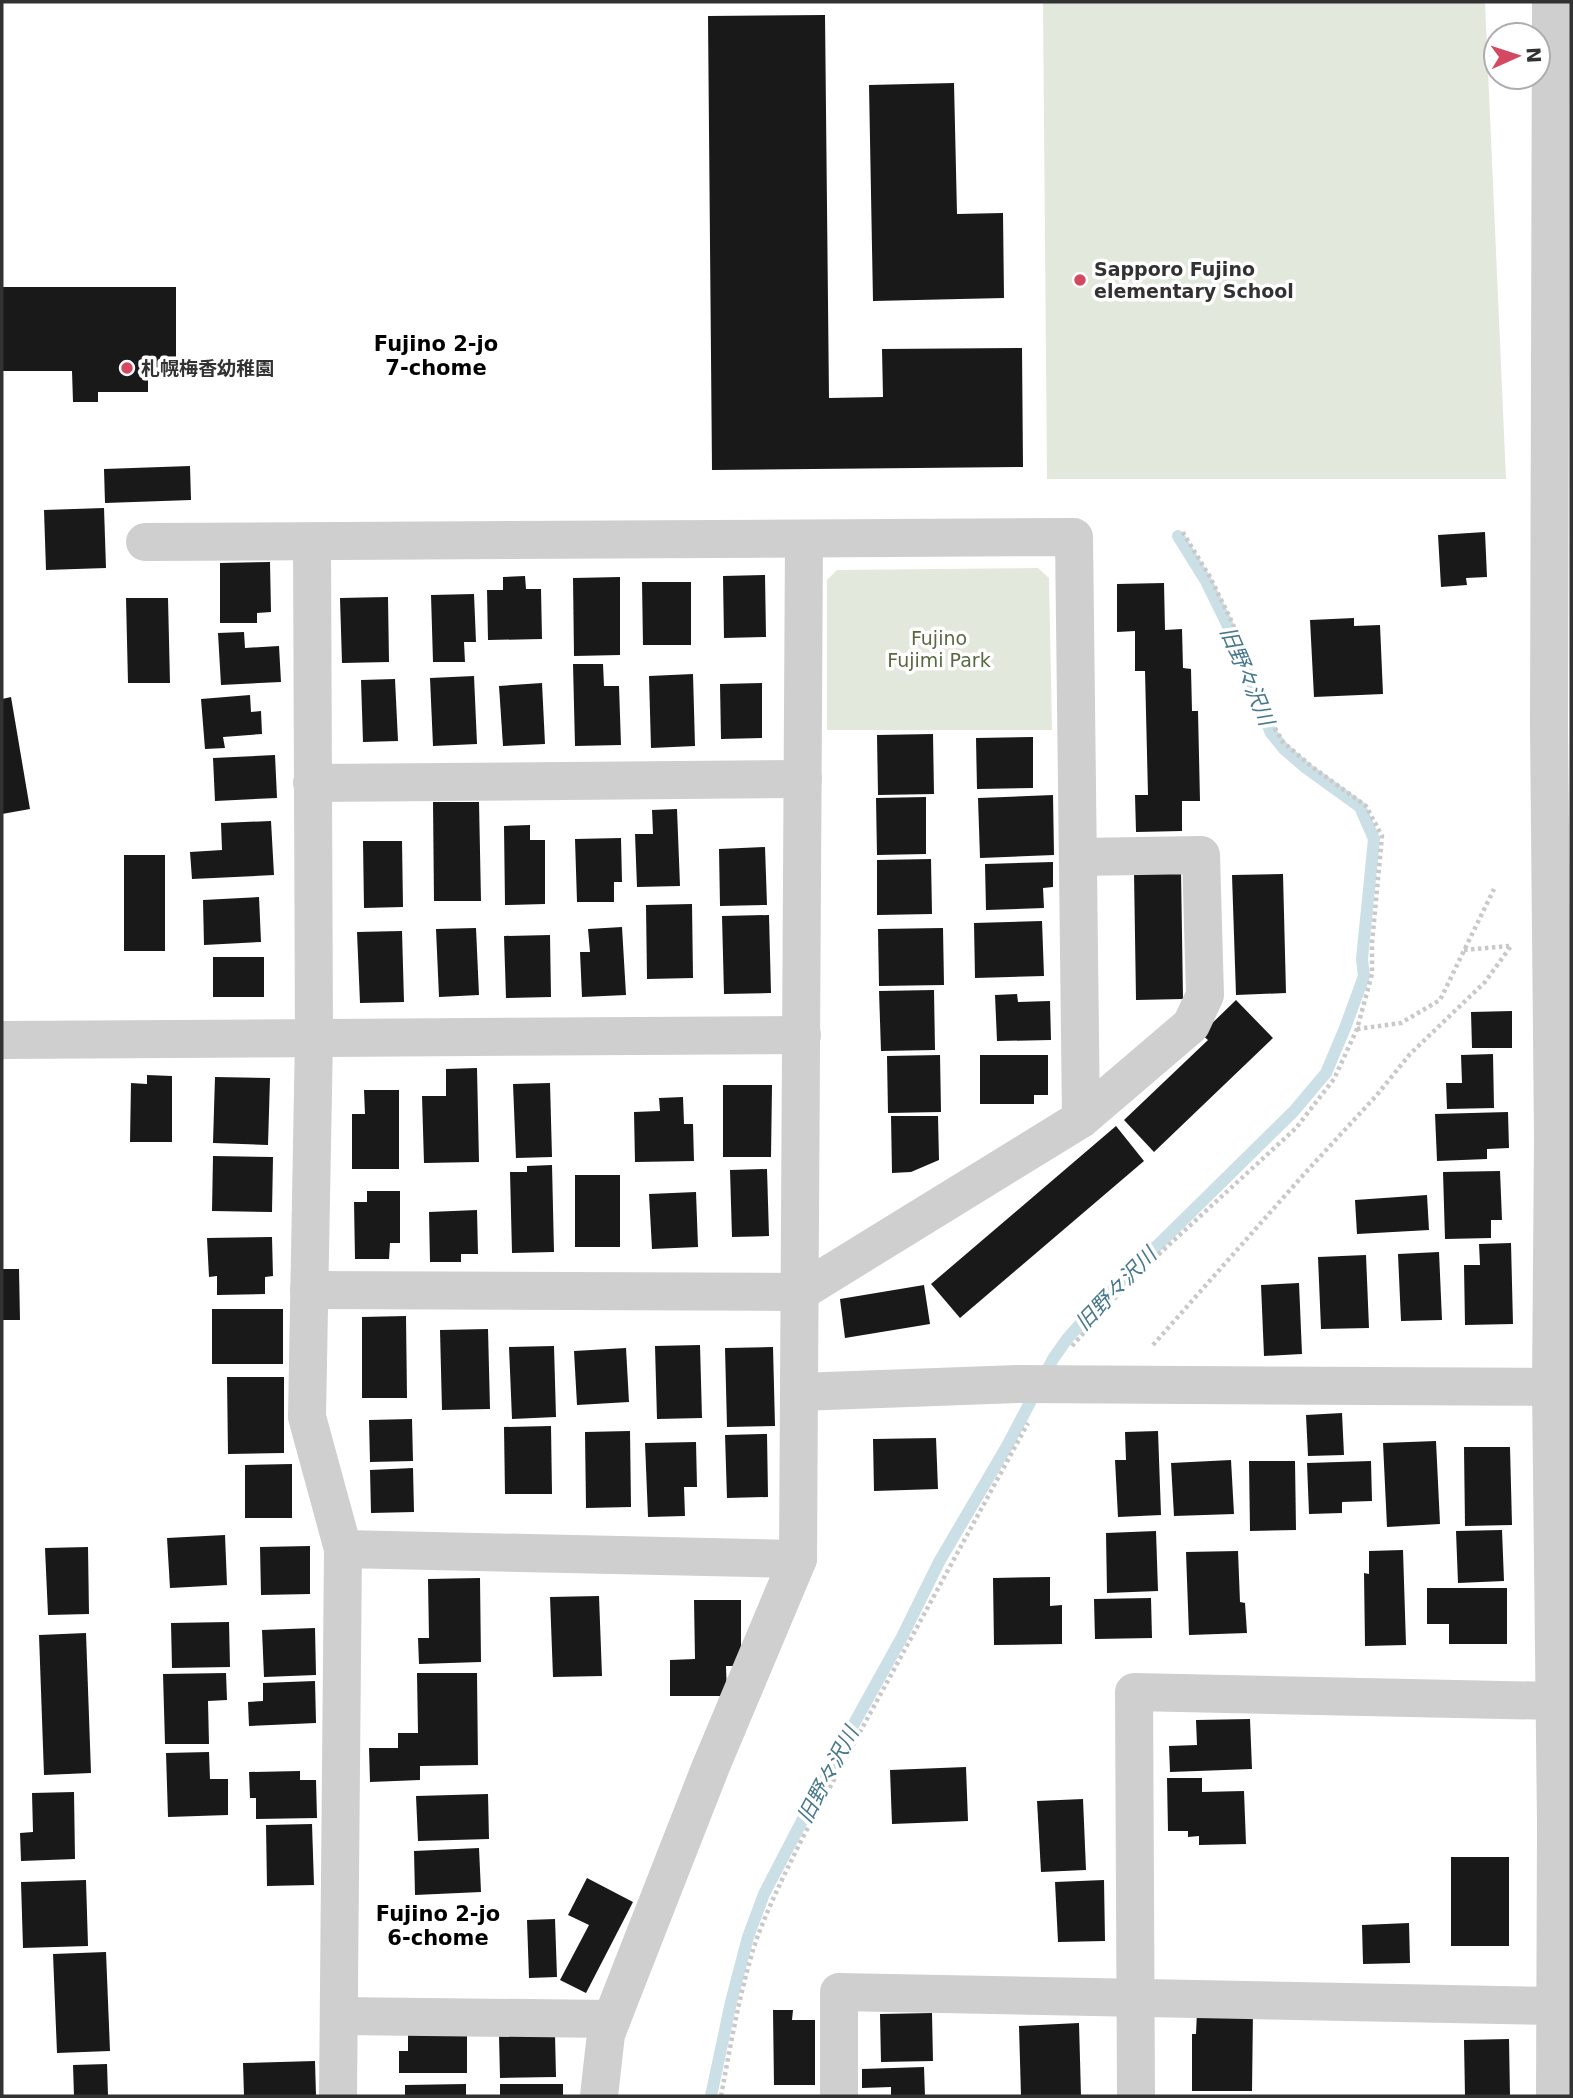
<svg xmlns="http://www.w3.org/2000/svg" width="1573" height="2098" font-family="'DejaVu Sans','Noto Sans JP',sans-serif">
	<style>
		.park { fill: #e3e8dc }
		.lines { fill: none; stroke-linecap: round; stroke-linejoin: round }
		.stream { stroke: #cbdfe6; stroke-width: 12 }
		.building { fill: #191919 }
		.path { stroke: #c9c9c9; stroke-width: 4.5; stroke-dasharray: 3.5 3.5; stroke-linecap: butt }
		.street { stroke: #cfcfcf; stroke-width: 38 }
		.poi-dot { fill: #d34961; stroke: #fff; stroke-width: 2.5 }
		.labels { text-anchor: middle; stroke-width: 7; stroke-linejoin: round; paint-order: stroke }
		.poi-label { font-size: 19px; font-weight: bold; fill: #323232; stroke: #fff; text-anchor: start }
		.park-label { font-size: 19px; fill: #596943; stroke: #fff }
		.neighbourhood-label { font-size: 21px; font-weight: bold; fill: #000; stroke: #fff }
		.water-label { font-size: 21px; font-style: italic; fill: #47788c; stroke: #fff }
	</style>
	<rect width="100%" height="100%" fill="#fff"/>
	<g class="park">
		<polygon points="1043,2 1485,2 1506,479 1047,479"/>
		<polygon points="1038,568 1049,578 1052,730 827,730 827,580 837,570"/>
	</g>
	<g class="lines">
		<polyline class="stream" points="711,2096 731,2002 748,1937 764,1894 830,1767 902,1637 939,1562 1007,1446 1053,1359 1067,1339 1099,1303 1294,1111 1326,1073 1345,1028 1364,976 1362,959 1374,839 1360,807 1306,768 1284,749 1271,733 1228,626 1206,581 1178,536"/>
	</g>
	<g class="building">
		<polygon points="825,15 829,398 883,397 882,349 1022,348 1023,467 712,470 708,16"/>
		<polygon points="954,83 957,214 1003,213 1004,298 873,301 869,85"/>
		<polygon points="2,287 176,287 176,376 148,376 148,392 98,392 98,402 73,402 72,371 2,371"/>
		<polygon points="190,466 191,500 105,503 104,469"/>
		<polygon points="104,508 106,568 46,570 44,510"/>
		<polygon points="1485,532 1487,577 1466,578 1467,585 1441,587 1438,535"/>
		<polygon points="270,562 271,612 257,613 257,623 220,623 220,563"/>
		<polygon points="765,575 766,637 724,638 723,576"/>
		<polygon points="525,576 526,589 541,589 542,639 488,640 487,590 503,590 503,577"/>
		<polygon points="620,577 620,655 574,656 573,578"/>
		<polygon points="642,582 691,582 691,645 643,645"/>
		<polygon points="1164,583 1165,630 1182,629 1183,668 1191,669 1192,711 1198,711 1200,801 1182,801 1182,831 1136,832 1135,795 1148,795 1145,671 1135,671 1135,631 1117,632 1117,584"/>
		<polygon points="474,594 476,642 464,642 465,662 433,662 431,595"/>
		<polygon points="388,597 389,662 342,663 340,598"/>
		<polygon points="126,598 168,598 170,683 128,683"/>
		<polygon points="1354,618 1354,626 1380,625 1383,694 1314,697 1310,620"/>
		<polygon points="244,632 245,648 279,646 281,682 221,685 218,633"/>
		<polygon points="573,664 603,664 604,686 619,686 621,745 575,746"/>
		<polygon points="693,674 695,746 651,748 649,676"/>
		<polygon points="474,676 477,744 433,746 430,678"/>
		<polygon points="395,679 398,741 363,742 361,680"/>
		<polygon points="542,683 545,744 503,746 499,686"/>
		<polygon points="762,683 762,738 721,739 720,684"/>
		<polygon points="250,695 251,712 261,711 262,734 223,737 225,748 205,749 201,699"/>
		<polygon points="11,697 30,809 2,814 2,699"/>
		<polygon points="933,734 934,794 878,795 877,735"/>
		<polygon points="1033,737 1033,788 977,789 976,738"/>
		<polygon points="275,755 277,798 215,801 213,758"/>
		<polygon points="1053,795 1054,855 980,858 978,798"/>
		<polygon points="926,797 926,854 877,855 876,798"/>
		<polygon points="433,802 479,802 481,901 434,901"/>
		<polygon points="677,809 680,886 637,887 635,834 653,834 652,810"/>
		<polygon points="271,821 274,875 192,879 190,852 222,850 221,823"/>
		<polygon points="530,825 530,840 545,840 545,904 505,905 504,826"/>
		<polygon points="621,838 622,882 614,882 614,902 577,902 575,839"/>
		<polygon points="363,841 402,841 403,907 364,908"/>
		<polygon points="765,847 767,905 720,906 719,849"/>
		<rect x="124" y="855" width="41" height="96"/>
		<polygon points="931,859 932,914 877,915 877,860"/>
		<polygon points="1053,862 1053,887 1043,888 1044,908 986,910 985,864"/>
		<polygon points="1181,871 1183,999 1136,1000 1134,872"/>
		<polygon points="1283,874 1286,993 1236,995 1232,875"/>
		<polygon points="259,897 261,942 204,945 203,900"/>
		<polygon points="692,904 693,978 647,979 646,905"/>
		<polygon points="769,915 771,993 724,994 722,916"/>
		<polygon points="1042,921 1044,976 975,978 974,923"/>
		<polygon points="622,927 626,995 582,997 580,952 590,952 588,929"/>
		<polygon points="476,928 479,995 439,997 436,929"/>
		<polygon points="943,928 944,985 879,986 878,929"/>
		<polygon points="402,931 404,1002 360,1003 357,932"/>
		<polygon points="550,935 551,997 506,998 504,936"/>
		<rect x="213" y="957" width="51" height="40"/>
		<polygon points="934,990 935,1050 881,1051 879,991"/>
		<polygon points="1017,994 1018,1002 1050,1001 1051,1040 997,1041 995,995"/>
		<polygon points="1236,1000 1273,1038 1154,1152 1124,1120 1208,1040 1201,1034"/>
		<polygon points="1512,1011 1512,1048 1472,1048 1471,1012"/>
		<polygon points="1493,1054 1494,1108 1447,1109 1446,1083 1462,1083 1461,1055"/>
		<polygon points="940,1055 941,1112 888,1113 887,1056"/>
		<polygon points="980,1055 1048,1055 1048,1095 1034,1095 1034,1104 980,1104"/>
		<polygon points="477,1068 479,1162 424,1163 422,1096 446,1096 446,1069"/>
		<polygon points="147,1075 172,1076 172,1142 130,1142 131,1083 147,1084"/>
		<polygon points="215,1077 270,1078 268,1145 213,1143"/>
		<polygon points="550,1083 552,1157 516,1158 513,1084"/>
		<polygon points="723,1085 772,1085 771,1157 723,1157"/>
		<polygon points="364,1090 399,1090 399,1169 352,1169 352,1114 365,1114"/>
		<polygon points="683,1097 684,1124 693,1124 694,1161 635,1162 634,1112 660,1111 659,1098"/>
		<polygon points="1508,1112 1509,1148 1487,1149 1487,1159 1437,1161 1435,1114"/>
		<polygon points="891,1116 938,1116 939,1160 911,1172 892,1173"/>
		<polygon points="1116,1126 1144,1161 960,1318 931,1284"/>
		<polygon points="213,1156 273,1157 272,1212 212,1211"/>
		<polygon points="552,1165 554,1252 512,1253 510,1172 527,1172 527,1166"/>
		<polygon points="767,1169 769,1236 732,1237 730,1170"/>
		<polygon points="1500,1171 1502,1220 1491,1220 1491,1238 1445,1239 1443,1172"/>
		<rect x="575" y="1175" width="45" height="72"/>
		<polygon points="367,1191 400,1191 400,1243 390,1243 389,1259 355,1259 354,1202 367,1202"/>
		<polygon points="696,1192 698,1247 652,1249 649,1194"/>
		<polygon points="1427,1195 1429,1230 1357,1234 1355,1200"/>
		<polygon points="477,1210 478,1254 461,1254 461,1262 430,1262 429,1212"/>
		<polygon points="272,1237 273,1276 265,1277 265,1294 217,1295 217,1276 209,1277 207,1238"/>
		<polygon points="1511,1243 1513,1324 1465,1325 1464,1265 1480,1265 1479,1244"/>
		<polygon points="1439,1252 1442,1320 1401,1321 1398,1254"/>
		<polygon points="1366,1255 1369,1328 1321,1329 1318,1257"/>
		<polygon points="2,1269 19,1269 20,1320 2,1320"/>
		<polygon points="1299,1283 1302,1354 1264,1356 1261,1285"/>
		<polygon points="924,1285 930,1324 845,1338 840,1299"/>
		<rect x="212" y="1309" width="71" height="55"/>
		<polygon points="406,1316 407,1398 362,1398 362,1317"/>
		<polygon points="488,1329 490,1409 442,1410 440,1330"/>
		<polygon points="700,1345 702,1418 657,1419 655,1346"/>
		<polygon points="554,1346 556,1417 512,1419 509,1347"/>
		<polygon points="773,1347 775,1426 727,1427 725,1348"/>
		<polygon points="626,1348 629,1402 577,1405 574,1351"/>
		<polygon points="227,1377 284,1377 284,1453 228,1454"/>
		<polygon points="1342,1413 1344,1455 1308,1456 1306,1415"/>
		<polygon points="412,1419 413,1461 370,1462 369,1420"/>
		<polygon points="551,1426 552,1494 505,1494 504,1427"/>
		<polygon points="630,1431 631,1507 586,1508 585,1432"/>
		<polygon points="1158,1431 1161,1515 1118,1517 1115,1460 1126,1460 1125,1432"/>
		<polygon points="767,1434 768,1497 727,1498 725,1435"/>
		<polygon points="936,1438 938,1489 874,1491 873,1439"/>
		<polygon points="1436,1441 1440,1524 1387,1527 1383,1443"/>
		<polygon points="696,1442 697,1487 684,1487 685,1516 648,1517 645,1443"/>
		<polygon points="1464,1447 1510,1447 1512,1525 1465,1526"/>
		<polygon points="1231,1460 1234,1514 1174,1516 1171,1463"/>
		<polygon points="1249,1461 1295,1461 1296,1530 1250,1531"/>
		<polygon points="1371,1461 1372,1501 1342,1502 1342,1513 1309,1514 1307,1463"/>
		<polygon points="292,1464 292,1518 245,1518 245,1465"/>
		<polygon points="413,1468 414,1512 371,1513 370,1470"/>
		<polygon points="1502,1530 1504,1581 1458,1583 1456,1531"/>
		<polygon points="1156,1531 1158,1591 1107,1593 1106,1533"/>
		<polygon points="225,1535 227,1585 170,1588 167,1538"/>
		<polygon points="310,1546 310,1594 261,1595 260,1547"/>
		<polygon points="88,1547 89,1614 48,1615 45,1548"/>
		<polygon points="1403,1550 1406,1645 1365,1646 1364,1573 1369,1574 1369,1551"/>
		<polygon points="1238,1551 1240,1602 1245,1603 1247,1633 1189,1635 1186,1552"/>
		<polygon points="1050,1577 1050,1606 1062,1605 1062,1644 994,1645 993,1578"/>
		<polygon points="480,1578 481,1662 419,1664 418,1638 429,1638 428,1579"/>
		<polygon points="1427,1588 1507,1588 1507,1644 1449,1644 1449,1624 1427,1624"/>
		<polygon points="599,1596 602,1676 553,1677 550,1597"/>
		<polygon points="1151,1598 1152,1638 1095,1639 1094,1599"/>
		<polygon points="694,1600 741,1600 741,1666 726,1666 727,1696 670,1696 670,1660 695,1659"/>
		<polygon points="229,1622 230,1667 172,1668 171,1623"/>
		<polygon points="315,1628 316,1675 264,1677 262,1630"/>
		<polygon points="86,1633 91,1773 44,1775 39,1635"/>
		<polygon points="226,1673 227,1700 208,1701 209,1744 165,1744 163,1674"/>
		<polygon points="417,1673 477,1673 478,1765 420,1766 420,1780 370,1782 369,1748 398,1748 398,1733 418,1733"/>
		<polygon points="315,1681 316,1723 249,1726 248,1702 263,1701 263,1683"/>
		<polygon points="1250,1719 1252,1769 1170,1772 1169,1746 1197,1745 1196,1720"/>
		<polygon points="209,1752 210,1779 228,1779 228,1815 168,1817 166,1753"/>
		<polygon points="966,1767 968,1821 892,1824 890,1770"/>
		<polygon points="300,1771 300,1780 316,1780 317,1818 256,1819 256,1798 250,1798 249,1772"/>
		<polygon points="1167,1778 1202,1778 1202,1792 1244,1791 1246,1844 1199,1845 1199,1836 1188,1837 1188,1831 1168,1831"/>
		<polygon points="74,1792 75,1859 21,1861 20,1833 33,1832 32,1793"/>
		<polygon points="488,1794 489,1839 418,1841 416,1796"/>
		<polygon points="1083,1799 1086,1870 1041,1872 1037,1801"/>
		<polygon points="312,1824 314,1885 267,1886 266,1825"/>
		<polygon points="479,1848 481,1892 415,1895 414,1851"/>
		<rect x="1451" y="1857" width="58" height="89"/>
		<polygon points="587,1878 633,1902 586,1993 560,1980 589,1925 568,1915"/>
		<polygon points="86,1880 88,1946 23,1948 21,1882"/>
		<polygon points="1104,1880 1105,1941 1058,1942 1055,1882"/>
		<polygon points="555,1919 557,1977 529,1978 527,1920"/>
		<polygon points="1409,1923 1410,1963 1363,1964 1362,1925"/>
		<polygon points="106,1952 110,2051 57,2053 53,1954"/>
		<polygon points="773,2010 793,2010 792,2020 815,2020 815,2085 774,2085"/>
		<polygon points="1197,2011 1253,2011 1252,2091 1192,2091 1192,2034 1196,2034"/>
		<polygon points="932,2013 933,2061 881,2062 880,2014"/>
		<polygon points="1079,2023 1081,2096 1021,2096 1019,2026"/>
		<polygon points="467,2034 467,2073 399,2073 399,2051 408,2051 408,2035"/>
		<polygon points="555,2034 556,2077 500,2078 499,2035"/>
		<polygon points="1509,2039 1510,2096 1465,2096 1464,2040"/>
		<polygon points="315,2061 316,2096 244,2096 243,2063"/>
		<polygon points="107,2064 108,2096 74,2096 73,2065"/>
		<polygon points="924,2067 925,2096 891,2096 891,2087 862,2088 862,2069"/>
		<polygon points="466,2084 466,2096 405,2096 405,2085"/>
		<rect x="500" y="2084" width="63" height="12"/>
	</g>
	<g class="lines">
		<g class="path">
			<polyline points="1464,950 1509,946"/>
			<polyline points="1357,1029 1401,1023 1440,1000 1494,889"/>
			<polyline points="1153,1345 1305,1173 1376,1096 1410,1054 1485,982 1511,946"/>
			<polyline points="1072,1346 1133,1278 1296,1128 1334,1079 1357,1029 1372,974 1372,943 1382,836 1366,806 1311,766 1283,742 1269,718 1232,622 1210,577 1182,531"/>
			<path d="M721,2096C731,2043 740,1989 757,1938C770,1903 787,1869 804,1835L1028,1423"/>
		</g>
		<g class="street">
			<polyline points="1551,2 1549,727 1553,1138 1551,1387 1556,1825 1555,2096"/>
			<polyline points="145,542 1074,537 1081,1119"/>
			<polyline points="312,542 314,1036 307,1417 343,1549"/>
			<polyline points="312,783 803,779"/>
			<polyline points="2,1040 802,1035"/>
			<polyline points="309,1290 800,1292 1081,1119 1191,1025 1205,995 1201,855 1079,857"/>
			<polyline points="799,1392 1018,1384 1551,1387"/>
			<polyline points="339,2016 612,2019"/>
			<polyline points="338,2096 343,1549 798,1559"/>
			<polyline points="599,2096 606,2034 711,1766 798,1559 804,540"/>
			<polyline points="839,2096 839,1992 1555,2006"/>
			<polyline points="1136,2096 1134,1692 1554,1701"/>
		</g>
	</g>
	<g class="poi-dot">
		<circle cx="1080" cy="280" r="7"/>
		<circle cx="127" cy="368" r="7"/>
	</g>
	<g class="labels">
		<g class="poi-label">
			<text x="1094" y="276">Sapporo Fujino<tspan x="1094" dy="22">elementary School</tspan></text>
			<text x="141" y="375">札幌梅香幼稚園</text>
		</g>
		<g class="park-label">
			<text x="939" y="645">Fujino<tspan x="939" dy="22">Fujimi Park</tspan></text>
		</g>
		<g class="neighbourhood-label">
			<text x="436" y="351">Fujino 2-jo<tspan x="436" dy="24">7-chome</tspan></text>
			<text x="438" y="1921">Fujino 2-jo<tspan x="438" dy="24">6-chome</tspan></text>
		</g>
		<g class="water-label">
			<text transform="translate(1247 676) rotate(67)" y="7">旧野々沢川</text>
			<text transform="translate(1116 1289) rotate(-46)" y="7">旧野々沢川</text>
			<text transform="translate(828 1775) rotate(-62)" y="7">旧野々沢川</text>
		</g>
	</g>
	<rect width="1573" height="2098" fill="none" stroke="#323232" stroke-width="7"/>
	<g transform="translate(1517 56) rotate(87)"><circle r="33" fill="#ffffff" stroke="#adadad" stroke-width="2"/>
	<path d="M0-5L12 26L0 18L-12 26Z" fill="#d34961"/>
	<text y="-10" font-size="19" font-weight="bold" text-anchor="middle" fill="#323232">N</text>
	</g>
</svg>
